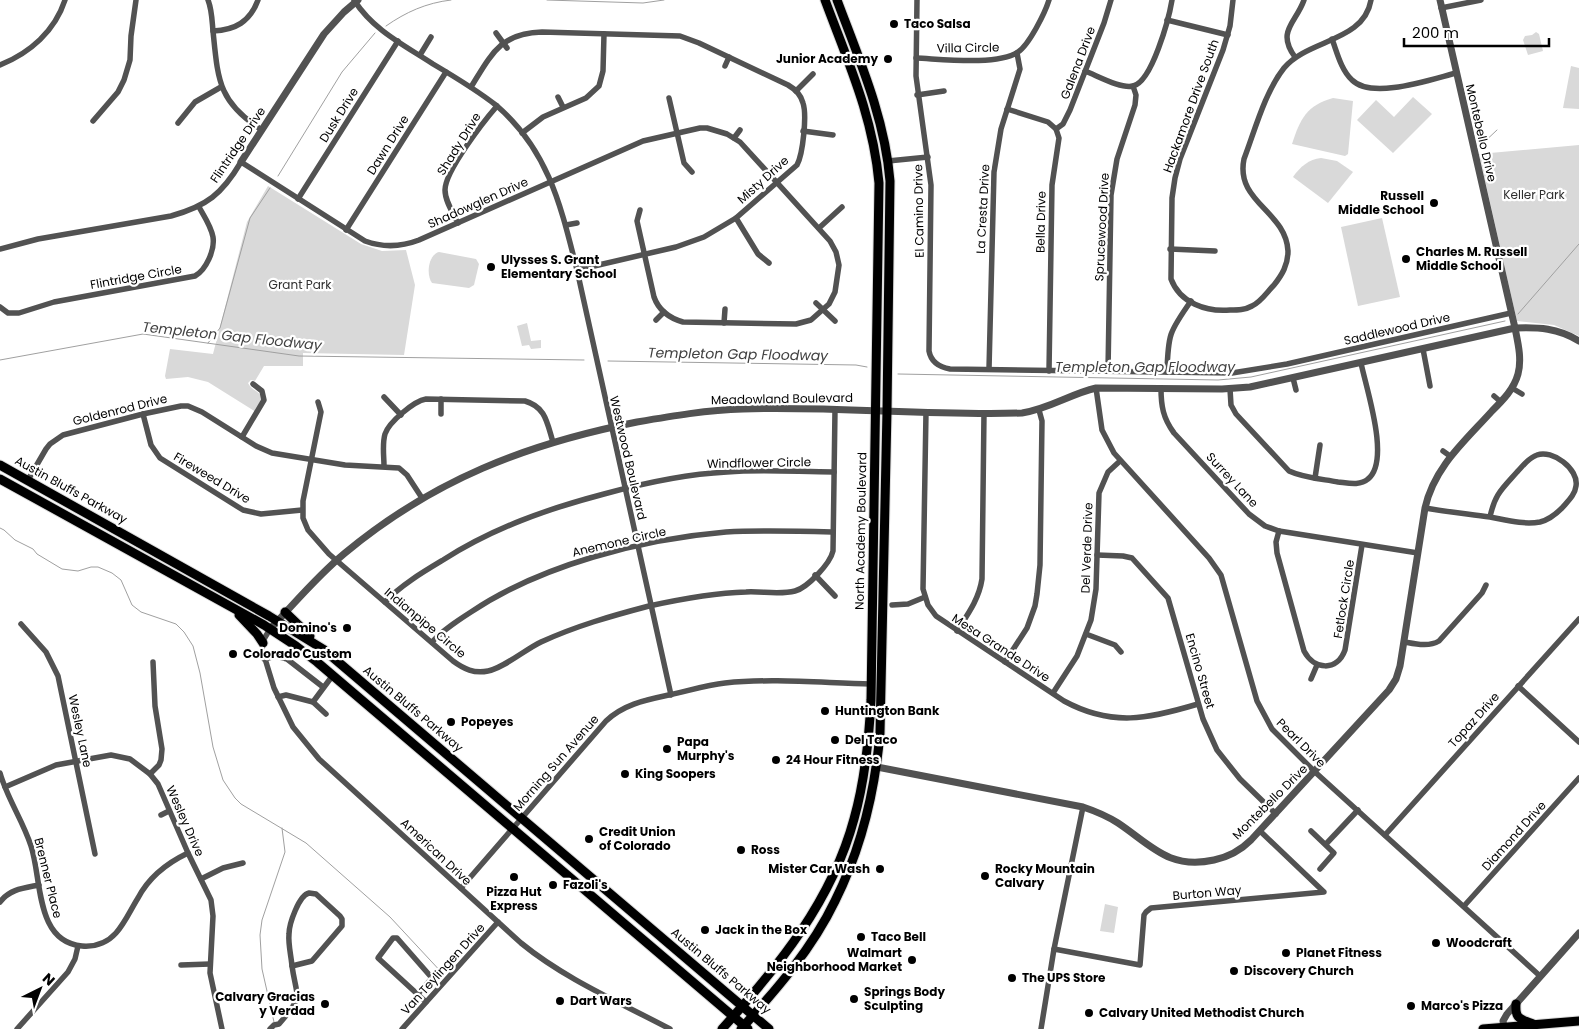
<svg xmlns="http://www.w3.org/2000/svg" width="1579" height="1029" font-family="Poppins,sans-serif">
	<style>
		.green { fill: #d9d9d9 }
		.lines { fill: none; stroke-linecap: round; stroke-linejoin: round }
		.stream { stroke: #a0a0a0; stroke-width: 1 }
		.primary-casing { stroke: #dbdbdb; stroke-width: 11 }
		.trunk-casing { stroke: #dbdbdb; stroke-width: 11 }
		.minor { stroke: #525252; stroke-width: 5.5 }
		.tertiary { stroke: #525252; stroke-width: 7 }
		.primary { stroke: #000; stroke-width: 9 }
		.trunk { stroke: #000; stroke-width: 9 }
		.poi-dot { fill: #000; stroke: #fff; stroke-width: 2 }
		.labels { text-anchor: middle; stroke-width: 4.5; stroke-linejoin: round; paint-order: stroke }
		.poi-label { font-size: 12px; font-weight: bold; fill: #000; stroke: #fff; text-anchor: start }
		.street-label { font-size: 12px; fill: #000; stroke: #fff }
		.park-label { font-size: 12px; fill: #303030; stroke: #fff }
		.water-label { font-size: 14px; font-style: italic; fill: #414141; stroke: #fff }
	</style>
	<rect width="100%" height="100%" fill="#fff"/>
	<g class="green">
		<polygon points="1536,32 1539,34 1543,51 1528,55 1523,40 1525,36 1532,35"/>
		<polygon points="1571,66 1579,68 1579,109 1563,108"/>
		<polygon points="1413,97 1432,114 1393,153 1357,120 1376,100 1394,117"/>
		<path d="M1333,98L1353,101L1348,154L1345,156L1292,144C1300,119 1307,105 1333,98Z"/>
		<polygon points="1579,145 1579,336 1554,325 1517,321 1479,154"/>
		<path d="M1321,158L1337,161L1353,172L1328,203L1293,177C1300,167 1309,159 1321,158Z"/>
		<path d="M268,186L361,244L382,251L406,250L415,285L404,355L303,353V366H264L255,381L251,380L248,383C251,390 259,391 262,397L256,412L208,382L188,377L166,379L165,376L170,349L213,354L247,222Z"/>
		<polygon points="1382,218 1400,297 1358,306 1341,227"/>
		<path d="M439,252L476,259L479,264L474,285L469,288L432,283C426,275 428,255 439,252Z"/>
		<polygon points="527,323 531,341 541,340 541,348 531,349 529,345 522,346 517,326"/>
		<polygon points="1105,904 1118,907 1114,933 1100,931"/>
	</g>
	<g class="lines">
		<g class="stream">
			<polyline points="547,0 643,3 664,0"/>
			<path d="M386,26C406,12 426,3 451,0"/>
			<polyline points="1480,146 1497,130"/>
			<polyline points="278,176 342,72 375,33"/>
			<polyline points="1518,314 1579,244"/>
			<polyline points="208,343 220,328 250,218 270,188"/>
			<polyline points="0,360 143,334 299,356 584,360"/>
			<polyline points="608,361 856,365 867,367"/>
			<polyline points="898,374 1218,380 1251,377 1505,321"/>
			<polyline points="0,528 4,530 15,540 33,549 37,554 62,569 78,571 91,567 98,567 112,573 121,580 132,605 141,612 176,624 184,632 193,646 200,673 213,747 223,780 235,798 241,804 306,843 390,917 444,975"/>
			<polyline points="274,1022 262,969 260,935 262,920 285,852 282,828"/>
		</g>
		<g class="primary-casing">
			<g id="primary">
				<polyline points="0,465 269,616 323,649 769,1029"/>
				<polyline points="0,479 264,625 296,646 317,662 748,1029"/>
				<polyline points="285,612 310,636"/>
				<polyline points="239,615 257,634 263,643"/>
				<path d="M1516,1004C1515,1019 1520,1019 1533,1024"/>
				<polyline points="1483,1029 1579,1021"/>
			</g>
		</g>
		<g class="trunk-casing">
			<g id="trunk">
				<path d="M722,1029C778,967 832,901 854,819C865,780 869,740 871,700L879,183C873,116 848,62 825,0"/>
				<path d="M741,1029C776,990 812,949 835,901C861,849 875,791 880,733L887,411L890,181C885,118 859,59 837,0"/>
			</g>
		</g>
		<g class="minor">
			<path d="M208,0C212,10 212,21 213,31C218,80 218,102 262,130"/>
			<path d="M354,0C373,30 404,45 433,64C455,77 477,90 497,106C549,151 561,207 577,270L671,695"/>
			<path d="M917,0L916,76L931,185L929,351C931,362 939,367 950,369L1232,373L1287,364L1511,313"/>
			<path d="M1233,0L1230,26L1223,50L1180,159L1175,178L1172,198L1171,279C1180,303 1206,312 1230,310C1238,310 1245,310 1252,306C1261,302 1267,292 1274,285C1282,275 1288,265 1288,251C1286,211 1235,202 1244,159C1255,130 1265,92 1284,68C1308,39 1364,42 1371,0"/>
			<polyline points="1441,8 1481,0"/>
			<polyline points="1167,20 1228,35"/>
			<path d="M213,31C235,30 250,22 258,0"/>
			<polyline points="496,33 507,48"/>
			<path d="M1332,39C1337,52 1341,70 1352,80C1372,100 1432,79 1456,73"/>
			<polyline points="420,55 431,37"/>
			<path d="M1295,57C1276,31 1296,23 1304,0"/>
			<path d="M916,58C941,59 997,66 1018,52C1029,45 1045,13 1049,0"/>
			<path d="M0,65C30,53 55,31 65,0"/>
			<polyline points="725,66 729,57"/>
			<path d="M1085,71C1098,76 1121,89 1133,86C1152,82 1169,18 1172,0"/>
			<path d="M471,87C491,55 500,33 542,32L680,36L699,43L788,85C795,89 801,95 803,103C807,115 803,154 797,165L736,218L704,237L676,247L577,270"/>
			<polyline points="796,91 813,74"/>
			<polyline points="917,95 944,91"/>
			<polyline points="558,97 563,107"/>
			<polyline points="669,98 684,163 692,172"/>
			<polyline points="1007,109 1048,122 1056,129 1059,138 1052,185 1049,371"/>
			<polyline points="93,121 118,92 124,80 130,60 131,36 136,0"/>
			<polyline points="178,123 195,102 221,87"/>
			<polyline points="1056,129 1063,124 1070,110 1104,23 1111,0"/>
			<polyline points="803,131 833,135"/>
			<polyline points="522,133 543,117 586,98 599,86 603,71 604,34"/>
			<polyline points="734,138 740,130"/>
			<polyline points="888,161 928,157"/>
			<polyline points="298,199 398,41"/>
			<polyline points="736,218 758,254 769,263"/>
			<path d="M458,223C453,213 445,201 445,190C445,171 484,121 497,106"/>
			<polyline points="566,225 577,223"/>
			<polyline points="819,228 842,207"/>
			<polyline points="346,230 446,72"/>
			<path d="M0,249L38,239L171,216C207,206 222,194 241,162L365,241C384,248 401,247 419,240L643,141L700,128H707L727,134L740,142L830,241L836,252L839,265L835,292L829,304L811,320L796,324L683,322C669,318 659,311 654,297L637,221L640,210"/>
			<polyline points="1170,249 1215,251"/>
			<polyline points="816,303 835,321"/>
			<path d="M0,307L8,313H19L54,302L195,276C206,270 215,250 213,237C211,226 204,216 199,207"/>
			<polyline points="656,320 664,312"/>
			<polyline points="724,323 725,309"/>
			<polyline points="1423,349 1430,386"/>
			<polyline points="989,369 994,172 1001,129 1020,69 1017,53"/>
			<polyline points="1108,371 1111,195 1117,159 1135,105 1136,95 1133,86"/>
			<path d="M1167,372C1168,335 1169,332 1191,301"/>
			<polyline points="1293,378 1296,390"/>
			<polyline points="1096,388 1102,430 1114,453 1209,558 1221,575 1257,701 1272,729 1315,772 1540,976"/>
			<path d="M1161,388C1161,406 1163,418 1174,433L1249,514L1265,526L1279,531L1418,553"/>
			<polyline points="1512,388 1522,394"/>
			<path d="M1230,389L1231,405L1236,414L1289,471C1304,478 1322,479 1338,482C1348,483 1360,486 1368,479C1391,461 1366,388 1361,363"/>
			<polyline points="1494,396 1501,402"/>
			<polyline points="384,397 401,415"/>
			<path d="M318,402L321,412L303,501V518L308,530L329,554L453,661C464,669 474,674 488,671C502,669 526,649 541,642C576,626 611,616 649,606C681,599 713,593 746,592C761,591 780,595 795,591C807,588 830,564 833,551L835,410"/>
			<path d="M926,412L923,589L928,605L936,616L1064,701C1112,727 1148,719 1198,704"/>
			<polyline points="143,414 151,445 160,458 243,510 261,514 302,510"/>
			<polyline points="441,414 441,399"/>
			<polyline points="242,437 264,400 262,391 253,384"/>
			<polyline points="1443,451 1450,456"/>
			<path d="M384,466C384,456 382,444 385,434C389,422 414,401 426,399L525,401C546,407 547,423 553,442"/>
			<polyline points="1315,478 1320,445"/>
			<polyline points="28,480 46,449 50,444 63,435 143,414 181,406 188,406 202,412 256,446 272,453 345,465 399,468 407,475 422,498"/>
			<path d="M1425,508C1447,512 1469,514 1490,517C1506,520 1523,525 1540,522C1548,520 1556,514 1562,508C1568,501 1575,495 1576,486C1579,469 1552,449 1537,455C1528,458 1523,466 1517,472C1501,490 1495,494 1490,517"/>
			<path d="M1279,531L1276,542L1277,553L1304,651C1314,670 1337,672 1345,650L1362,545"/>
			<polyline points="1097,555 1123,556 1132,558 1168,598 1203,719 1217,750 1240,779 1276,814"/>
			<polyline points="815,575 835,596"/>
			<path d="M385,602C401,585 423,572 443,560C493,528 547,509 604,494C644,483 686,474 727,472C763,469 799,472 834,472"/>
			<polyline points="892,605 908,604 925,597"/>
			<polyline points="21,624 46,652 58,676 95,854"/>
			<path d="M270,629L264,639L262,649L274,688L293,727L319,759L521,943C565,979 619,1002 670,1029"/>
			<path d="M957,631C968,614 979,599 982,579L984,413"/>
			<polyline points="1086,634 1115,645 1121,652"/>
			<path d="M432,642C443,630 457,621 471,612C541,565 642,539 726,532C761,530 797,531 832,532"/>
			<path d="M1405,642C1416,644 1429,647 1439,641L1482,593L1486,585"/>
			<polyline points="264,659 276,656 287,659 323,687"/>
			<polyline points="1005,662 1027,628 1035,606 1037,594 1040,565 1042,421 1039,410"/>
			<polyline points="1311,679 1317,665"/>
			<polyline points="1518,686 1579,742"/>
			<polyline points="1053,693 1077,656 1091,620 1096,589 1099,493 1108,472 1120,461"/>
			<polyline points="278,697 286,695 313,702 326,714"/>
			<polyline points="313,702 333,675"/>
			<path d="M0,773C7,798 23,821 31,846C42,879 35,942 82,946C95,947 107,943 116,933C125,923 131,909 138,898C149,877 167,863 188,853"/>
			<polyline points="150,774 159,765 161,760 162,749 155,706 153,662"/>
			<polyline points="5,787 56,765 111,755 130,759 150,774 158,784 188,853 211,900 213,916 210,973 222,1029"/>
			<polyline points="161,815 169,811"/>
			<polyline points="1311,831 1334,853 1320,869"/>
			<polyline points="1385,835 1579,619"/>
			<polyline points="1326,844 1358,810"/>
			<polyline points="201,879 223,868 243,863"/>
			<path d="M461,888L606,721C624,704 646,700 669,695C688,691 706,685 725,683C773,678 823,683 871,684"/>
			<path d="M309,893L316,894L340,916L342,919V926L312,961L292,966C291,955 288,944 289,934C289,924 299,895 309,893Z"/>
			<path d="M0,902C10,889 24,888 39,885"/>
			<polyline points="1464,906 1579,778"/>
			<polyline points="1054,949 1140,965 1144,915 1146,912 1151,908 1324,892 1260,831"/>
			<polyline points="181,965 210,964"/>
			<polyline points="417,995 432,978 397,938 393,938 378,958 426,1002"/>
			<polyline points="17,1029 68,972 75,959 78,946"/>
			<path d="M270,1029L274,1025L279,1024C304,995 297,1000 292,966"/>
			<polyline points="402,1029 498,922"/>
			<polyline points="1041,1029 1054,949 1083,807"/>
		</g>
		<g class="tertiary">
			<polyline points="241,162 324,34 344,12 358,0"/>
			<path d="M270,629C295,603 317,576 345,553C433,480 526,444 637,422C672,416 707,410 743,409C836,406 929,416 1022,413C1049,409 1070,394 1096,388L1222,389L1250,387L1515,328C1538,327 1558,328 1579,341"/>
			<path d="M877,767L1083,807C1095,811 1107,816 1118,823C1151,845 1169,870 1214,860C1228,857 1241,850 1251,840L1389,690L1396,679L1400,666L1425,508C1434,467 1465,441 1492,411C1503,400 1514,389 1518,374C1522,359 1518,343 1515,328L1440,0"/>
			<polyline points="1504,1027 1503,1021 1507,1014 1579,933"/>
		</g>
		<use href="#primary" class="primary"/>
		<use href="#trunk" class="trunk"/>
	</g>
	<g class="poi-dot">
		<circle cx="894" cy="24" r="5"/>
		<circle cx="888" cy="59" r="5"/>
		<circle cx="1434" cy="203" r="5"/>
		<circle cx="1406" cy="259" r="5"/>
		<circle cx="491" cy="267" r="5"/>
		<circle cx="347" cy="628" r="5"/>
		<circle cx="233" cy="654" r="5"/>
		<circle cx="825" cy="711" r="5"/>
		<circle cx="451" cy="722" r="5"/>
		<circle cx="835" cy="740" r="5"/>
		<circle cx="667" cy="749" r="5"/>
		<circle cx="776" cy="760" r="5"/>
		<circle cx="625" cy="774" r="5"/>
		<circle cx="589" cy="839" r="5"/>
		<circle cx="741" cy="850" r="5"/>
		<circle cx="880" cy="869" r="5"/>
		<circle cx="985" cy="876" r="5"/>
		<circle cx="514" cy="877" r="5"/>
		<circle cx="553" cy="885" r="5"/>
		<circle cx="705" cy="930" r="5"/>
		<circle cx="861" cy="937" r="5"/>
		<circle cx="1436" cy="943" r="5"/>
		<circle cx="1286" cy="953" r="5"/>
		<circle cx="912" cy="960" r="5"/>
		<circle cx="1234" cy="971" r="5"/>
		<circle cx="1012" cy="978" r="5"/>
		<circle cx="854" cy="999" r="5"/>
		<circle cx="560" cy="1001" r="5"/>
		<circle cx="325" cy="1004" r="5"/>
		<circle cx="1411" cy="1006" r="5"/>
		<circle cx="1089" cy="1013" r="5"/>
	</g>
	<g class="labels">
		<g class="poi-label">
			<text x="904" y="28">Taco Salsa</text>
			<text x="878" y="63" text-anchor="end">Junior Academy</text>
			<text x="1424" y="200" text-anchor="end">Russell<tspan x="1424" dy="14">Middle School</tspan></text>
			<text x="1416" y="256">Charles M. Russell<tspan x="1416" dy="14">Middle School</tspan></text>
			<text x="501" y="264">Ulysses S. Grant<tspan x="501" dy="14">Elementary School</tspan></text>
			<text x="337" y="632" text-anchor="end">Domino's</text>
			<text x="243" y="658">Colorado Custom</text>
			<text x="835" y="715">Huntington Bank</text>
			<text x="461" y="726">Popeyes</text>
			<text x="845" y="744">Del Taco</text>
			<text x="677" y="746">Papa<tspan x="677" dy="14">Murphy's</tspan></text>
			<text x="786" y="764">24 Hour Fitness</text>
			<text x="635" y="778">King Soopers</text>
			<text x="599" y="836">Credit Union<tspan x="599" dy="14">of Colorado</tspan></text>
			<text x="751" y="854">Ross</text>
			<text x="870" y="873" text-anchor="end">Mister Car Wash</text>
			<text x="995" y="873">Rocky Mountain<tspan x="995" dy="14">Calvary</tspan></text>
			<text x="563" y="889">Fazoli's</text>
			<text x="514" y="896" text-anchor="middle">Pizza Hut<tspan x="514" dy="14">Express</tspan></text>
			<text x="715" y="934">Jack in the Box</text>
			<text x="871" y="941">Taco Bell</text>
			<text x="1446" y="947">Woodcraft</text>
			<text x="902" y="957" text-anchor="end">Walmart<tspan x="902" dy="14">Neighborhood Market</tspan></text>
			<text x="1296" y="957">Planet Fitness</text>
			<text x="1244" y="975">Discovery Church</text>
			<text x="1022" y="982">The UPS Store</text>
			<text x="864" y="996">Springs Body<tspan x="864" dy="14">Sculpting</tspan></text>
			<text x="315" y="1001" text-anchor="end">Calvary Gracias<tspan x="315" dy="14">y Verdad</tspan></text>
			<text x="570" y="1005">Dart Wars</text>
			<text x="1421" y="1010">Marco's Pizza</text>
			<text x="1099" y="1017">Calvary United Methodist Church</text>
		</g>
		<g class="street-label">
			<text transform="translate(968 48) rotate(-1)" y="4">Villa Circle</text>
			<text transform="translate(1078 63) rotate(-69)" y="4">Galena Drive</text>
			<text transform="translate(1191 106) rotate(-70)" y="4">Hackamore Drive South</text>
			<text transform="translate(339 115) rotate(-58)" y="4">Dusk Drive</text>
			<text transform="translate(1481 133) rotate(77)" y="4">Montebello Drive</text>
			<text transform="translate(459 144) rotate(-58)" y="4">Shady Drive</text>
			<text transform="translate(238 145) rotate(-56)" y="4">Flintridge Drive</text>
			<text transform="translate(388 145) rotate(-58)" y="4">Dawn Drive</text>
			<text transform="translate(763 180) rotate(-42)" y="4">Misty Drive</text>
			<text transform="translate(478 203) rotate(-24)" y="4">Shadowglen Drive</text>
			<text transform="translate(983 209) rotate(-87)" y="4">La Cresta Drive</text>
			<text transform="translate(919 211) rotate(-91)" y="4">El Camino Drive</text>
			<text transform="translate(1041 222) rotate(-89)" y="4">Bella Drive</text>
			<text transform="translate(1102 227) rotate(-87)" y="4">Sprucewood Drive</text>
			<text transform="translate(136 277) rotate(-10)" y="4">Flintridge Circle</text>
			<text transform="translate(1397 329) rotate(-13)" y="4">Saddlewood Drive</text>
			<text transform="translate(782 399) rotate(-1)" y="4">Meadowland Boulevard</text>
			<text transform="translate(120 410) rotate(-14)" y="4">Goldenrod Drive</text>
			<text transform="translate(628 458) rotate(77)" y="4">Westwood Boulevard</text>
			<text transform="translate(759 463) rotate(-1)" y="4">Windflower Circle</text>
			<text transform="translate(212 478) rotate(31)" y="4">Fireweed Drive</text>
			<text transform="translate(1232 480) rotate(47)" y="4">Surrey Lane</text>
			<text transform="translate(71 490) rotate(29)" y="4">Austin Bluffs Parkway</text>
			<text transform="translate(861 531) rotate(-89)" y="4">North Academy Boulevard</text>
			<text transform="translate(619 542) rotate(-13)" y="4">Anemone Circle</text>
			<text transform="translate(1087 548) rotate(-88)" y="4">Del Verde Drive</text>
			<text transform="translate(1344 599) rotate(-81)" y="4">Fetlock Circle</text>
			<text transform="translate(425 623) rotate(40)" y="4">Indianpipe Circle</text>
			<text transform="translate(1001 648) rotate(33)" y="4">Mesa Grande Drive</text>
			<text transform="translate(1200 671) rotate(74)" y="4">Encino Street</text>
			<text transform="translate(413 709) rotate(40)" y="4">Austin Bluffs Parkway</text>
			<text transform="translate(1474 720) rotate(-48)" y="4">Topaz Drive</text>
			<text transform="translate(80 731) rotate(78)" y="4">Wesley Lane</text>
			<text transform="translate(1301 743) rotate(45)" y="4">Pearl Drive</text>
			<text transform="translate(556 763) rotate(-49)" y="4">Morning Sun Avenue</text>
			<text transform="translate(1270 802) rotate(-45)" y="4">Montebello Drive</text>
			<text transform="translate(185 821) rotate(66)" y="4">Wesley Drive</text>
			<text transform="translate(1514 836) rotate(-48)" y="4">Diamond Drive</text>
			<text transform="translate(436 852) rotate(43)" y="4">American Drive</text>
			<text transform="translate(48 878) rotate(76)" y="4">Brenner Place</text>
			<text transform="translate(1207 893) rotate(-5)" y="4">Burton Way</text>
			<text transform="translate(443 969) rotate(-48)" y="4">Van Teylingen Drive</text>
			<text transform="translate(721 971) rotate(40)" y="4">Austin Bluffs Parkway</text>
		</g>
		<g class="park-label">
			<text x="1534" y="199">Keller Park</text>
			<text x="300" y="289">Grant Park</text>
		</g>
		<g class="water-label">
			<text transform="translate(232 336) rotate(6)" y="5">Templeton Gap Floodway</text>
			<text transform="translate(738 354) rotate(1)" y="5">Templeton Gap Floodway</text>
			<text x="1145" y="372">Templeton Gap Floodway</text>
		</g>
	</g>
	<g transform="translate(40 989) rotate(42)" stroke="#ffffff" stroke-width="4" paint-order="stroke">
	<path d="M0-4L9 19L0 12L-9 19Z" fill="#000000"/>
	<text y="-8" font-size="14" font-weight="bold" text-anchor="middle" fill="#000000">N</text>
	</g>
	<path d="M1404 38v8h145v-8" fill="none" stroke="#000000" stroke-width="2.5"/>
	<text x="1412" y="38" font-size="15" fill="#000000" stroke="#ffffff" stroke-width="4" paint-order="stroke">200 m</text>
</svg>
